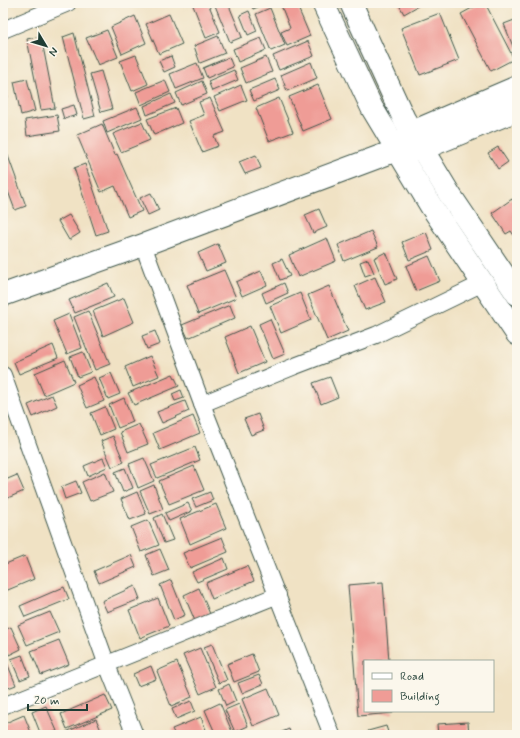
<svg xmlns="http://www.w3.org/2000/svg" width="520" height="738" font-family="Mynerve,sans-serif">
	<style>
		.building { fill: #ef9c96 }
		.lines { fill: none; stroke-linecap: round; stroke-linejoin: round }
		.street-casing { stroke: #3e564a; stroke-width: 18 }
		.secondary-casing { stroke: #3e564a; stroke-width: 24 }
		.street { stroke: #fff; stroke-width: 16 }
		.secondary { stroke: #fff; stroke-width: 22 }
	</style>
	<rect width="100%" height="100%" fill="#fbf7ec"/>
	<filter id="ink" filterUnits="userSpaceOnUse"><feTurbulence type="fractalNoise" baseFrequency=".025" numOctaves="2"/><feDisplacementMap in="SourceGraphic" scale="8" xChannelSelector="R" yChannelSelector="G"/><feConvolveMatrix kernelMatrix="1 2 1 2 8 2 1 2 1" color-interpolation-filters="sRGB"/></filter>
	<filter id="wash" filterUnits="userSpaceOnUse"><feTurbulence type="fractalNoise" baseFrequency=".012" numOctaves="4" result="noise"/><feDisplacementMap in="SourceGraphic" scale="16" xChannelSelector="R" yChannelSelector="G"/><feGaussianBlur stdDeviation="0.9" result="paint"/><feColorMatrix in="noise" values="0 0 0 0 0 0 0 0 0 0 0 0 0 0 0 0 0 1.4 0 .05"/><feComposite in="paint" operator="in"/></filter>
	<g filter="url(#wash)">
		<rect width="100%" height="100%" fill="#f0e2c4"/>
		<g id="blocks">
			<g class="building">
				<polygon points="192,3 208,3 220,32 206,38"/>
				<polygon points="214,3 228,3 242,37 230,42"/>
				<polygon points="251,3 268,3 253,9"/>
				<polygon points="280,3 296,3 310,36 287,46 281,32 290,28"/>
				<polygon points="398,3 423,3 404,14"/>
				<polygon points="481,3 485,3 514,59 491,71 461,14"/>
				<polygon points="270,8 285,45 271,51 256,14"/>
				<polygon points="249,11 257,31 248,35 240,15"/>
				<polygon points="440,13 459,60 420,75 401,28"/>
				<polygon points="169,14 182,44 159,54 146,24"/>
				<polygon points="135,16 146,43 122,54 111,27"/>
				<polygon points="517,19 517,48 514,49 504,24"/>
				<polygon points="107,30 118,57 98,65 86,38"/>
				<polygon points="74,33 95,116 84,119 63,37"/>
				<polygon points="41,36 55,108 41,110 27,39"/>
				<polygon points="218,36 225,53 200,63 194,46"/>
				<polygon points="261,38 266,50 238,62 233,49"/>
				<polygon points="308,41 314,56 279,70 273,56"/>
				<polygon points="136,55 148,84 132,91 120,61"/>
				<polygon points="171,56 175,67 164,72 159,61"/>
				<polygon points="229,57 233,67 207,78 203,68"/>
				<polygon points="266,57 272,72 246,83 240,68"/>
				<polygon points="311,62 317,78 287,91 281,75"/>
				<polygon points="197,63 203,78 176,89 170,74"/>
				<polygon points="234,70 238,80 212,91 208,81"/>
				<polygon points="101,71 112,109 101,112 90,74"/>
				<polygon points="27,79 35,111 21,115 14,82"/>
				<polygon points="275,79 280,90 254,101 249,90"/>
				<polygon points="165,80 170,92 141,105 136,92"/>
				<polygon points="202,81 207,94 181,105 176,93"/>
				<polygon points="3,85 8,97 3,99"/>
				<polygon points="241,85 247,100 220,111 214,97"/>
				<polygon points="318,85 332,119 303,131 289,97"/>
				<polygon points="171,94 175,103 147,115 144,106"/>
				<polygon points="210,98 225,132 214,136 218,146 202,152 189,121 204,115 199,102"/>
				<polygon points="279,98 293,132 269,141 256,108"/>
				<polygon points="74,105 77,115 64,119 61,109"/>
				<polygon points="137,107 142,118 107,133 103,121"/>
				<polygon points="176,108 182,123 154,135 147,119"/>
				<polygon points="57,115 60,131 27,136 25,120"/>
				<polygon points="142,122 150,140 121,152 113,134"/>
				<polygon points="102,124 115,155 117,154 142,211 128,217 115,186 101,192 77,135"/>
				<polygon points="3,142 26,206 15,210 3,178"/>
				<polygon points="498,147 508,162 498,169 488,153"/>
				<polygon points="256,155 261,168 245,174 239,162"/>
				<polygon points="85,164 108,231 96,235 74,168"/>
				<polygon points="151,193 159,210 148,215 140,198"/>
				<polygon points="512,199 517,206 517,240 511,231 506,234 492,213"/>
				<polygon points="319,209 327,227 313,233 305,215"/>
				<polygon points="69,215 80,233 69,240 58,221"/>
				<polygon points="371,231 378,247 344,261 338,245"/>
				<polygon points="426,232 433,250 409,260 402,242"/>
				<polygon points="327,238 336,261 298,277 289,255"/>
				<polygon points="218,244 226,263 206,271 198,253"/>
				<polygon points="386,252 397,279 385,284 374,258"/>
				<polygon points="429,256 440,281 416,291 406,266"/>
				<polygon points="282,259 290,276 280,280 273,263"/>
				<polygon points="368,259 374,273 365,276 360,262"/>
				<polygon points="224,270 236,298 198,314 187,285"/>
				<polygon points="261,271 267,285 242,296 236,282"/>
				<polygon points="375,277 386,302 365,310 355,286"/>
				<polygon points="108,283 114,297 75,313 69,300"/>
				<polygon points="284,283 288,293 266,303 262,293"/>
				<polygon points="329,286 348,331 327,340 308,295"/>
				<polygon points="300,293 311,320 281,333 270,306"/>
				<polygon points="124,298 134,322 103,336 93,311"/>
				<polygon points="230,305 235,318 188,338 182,325"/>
				<polygon points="88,311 110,364 95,370 74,317"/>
				<polygon points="69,314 82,348 67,354 53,321"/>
				<polygon points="270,319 285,354 273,359 259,324"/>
				<polygon points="250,326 265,362 239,373 225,337"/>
				<polygon points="155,331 160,344 147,349 142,336"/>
				<polygon points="53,345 58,358 19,374 14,362"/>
				<polygon points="83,352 91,372 78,377 70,357"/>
				<polygon points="150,356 159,376 133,387 125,367"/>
				<polygon points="65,360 74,382 44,395 35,373"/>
				<polygon points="111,373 120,394 108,399 99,378"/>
				<polygon points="173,374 179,386 134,405 128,393"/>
				<polygon points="94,377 104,401 87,408 77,385"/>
				<polygon points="330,377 338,397 321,404 313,383"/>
				<polygon points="181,390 184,398 175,401 172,394"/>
				<polygon points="52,395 57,406 33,417 28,405"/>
				<polygon points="124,398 133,422 118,428 109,405"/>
				<polygon points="185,401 189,411 162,423 157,412"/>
				<polygon points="105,407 114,429 100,435 91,413"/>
				<polygon points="258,414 264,430 251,435 244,419"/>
				<polygon points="193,416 200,433 160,450 153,433"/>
				<polygon points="139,424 148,444 128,452 120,432"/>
				<polygon points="113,436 124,462 112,467 101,441"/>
				<polygon points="195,447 200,460 157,478 151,465"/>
				<polygon points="103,458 107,467 88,476 84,466"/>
				<polygon points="144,458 154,481 138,488 129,464"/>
				<polygon points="194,466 204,490 169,504 159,481"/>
				<polygon points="125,468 133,488 123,492 115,472"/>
				<polygon points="105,472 113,492 90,501 82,482"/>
				<polygon points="17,475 24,491 3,500 3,481"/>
				<polygon points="76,481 81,493 65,499 61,487"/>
				<polygon points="154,485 163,509 150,514 140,491"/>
				<polygon points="137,492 146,514 130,520 121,499"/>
				<polygon points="210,492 213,500 196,507 192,499"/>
				<polygon points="188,503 192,511 169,521 165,513"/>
				<polygon points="216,504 226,528 190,544 180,519"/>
				<polygon points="162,514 173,540 164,543 154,518"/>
				<polygon points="148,520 159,545 141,552 131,527"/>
				<polygon points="222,537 228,552 190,568 183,553"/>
				<polygon points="160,549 169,570 154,576 146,555"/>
				<polygon points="131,555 136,567 99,583 94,571"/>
				<polygon points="25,556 34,579 3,592 3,565"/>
				<polygon points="224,558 228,569 197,582 192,572"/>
				<polygon points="247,566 254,581 212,599 206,583"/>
				<polygon points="171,580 185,615 174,620 160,585"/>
				<polygon points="383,582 389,661 365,661 365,711 393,711 393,713 358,716 348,585"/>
				<polygon points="135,586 140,599 107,612 102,601"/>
				<polygon points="64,587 69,599 25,617 20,606"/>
				<polygon points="199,588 210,614 195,621 184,595"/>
				<polygon points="158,598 169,626 140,638 129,610"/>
				<polygon points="50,612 59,632 27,645 18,625"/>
				<polygon points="11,627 21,649 9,655 3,641 3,631"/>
				<polygon points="59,640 69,664 41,675 31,651"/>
				<polygon points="212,644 227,680 219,683 204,647"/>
				<polygon points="200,648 216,687 200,694 183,655"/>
				<polygon points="3,653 16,685 3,690"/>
				<polygon points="252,654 259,672 234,682 227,664"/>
				<polygon points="22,655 30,676 20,680 11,659"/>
				<polygon points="177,662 192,697 171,706 157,671"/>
				<polygon points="151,666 156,679 138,686 133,674"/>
				<polygon points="259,675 263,684 242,693 238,683"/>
				<polygon points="229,684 236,701 226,706 219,689"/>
				<polygon points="268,688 279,715 253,726 242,699"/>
				<polygon points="105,695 112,710 67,729 61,714"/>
				<polygon points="191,701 195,711 176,719 172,709"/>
				<polygon points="220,703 233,734 231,735 216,735 205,710"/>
				<polygon points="239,704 248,726 235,732 225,710"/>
				<polygon points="46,706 57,731 47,735 41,735 32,712"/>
				<polygon points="24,715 32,735 8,735 3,724"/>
				<polygon points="201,717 208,735 175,735 172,729"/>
				<polygon points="96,719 103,735 68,735 66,732"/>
				<polygon points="468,722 469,735 438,735 437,724"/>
				<polygon points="386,726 389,735 369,735 368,731"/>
				<polygon points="289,729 291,735 275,735"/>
			</g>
		</g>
	</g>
	<g filter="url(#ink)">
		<use href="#blocks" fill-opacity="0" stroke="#3e564a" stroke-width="1"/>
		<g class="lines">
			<g class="street-casing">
				<g id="street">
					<polyline points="3,30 68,3"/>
					<polyline points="143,245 202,404 332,735"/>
					<polyline points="3,375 107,665 135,735"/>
					<polyline points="202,404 295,366 376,335 483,283"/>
					<polyline points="3,706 278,595"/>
				</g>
			</g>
			<g class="secondary-casing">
				<g id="secondary">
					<polyline points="323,3 372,108 431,206 517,334"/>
					<polyline points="351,3 404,119 450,195 517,294"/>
					<polyline points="403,143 412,132 517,87"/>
					<polyline points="3,295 143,245 397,150 422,149 517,110"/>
				</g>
			</g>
			<use href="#street" class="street"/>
			<use href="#secondary" class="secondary"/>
		</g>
	</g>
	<rect width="520" height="738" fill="none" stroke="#fbf7ec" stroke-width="16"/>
	<rect x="364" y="660" width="130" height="52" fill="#fbf7ec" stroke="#a3ada2"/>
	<rect x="372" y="673" width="20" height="6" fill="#ffffff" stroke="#a3ada2"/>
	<text x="400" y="680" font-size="12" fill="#1f3d34">Road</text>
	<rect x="372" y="690" width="20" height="12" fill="#ef9c96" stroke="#a3ada2"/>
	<text x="400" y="700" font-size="12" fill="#1f3d34">Building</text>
	<g transform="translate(46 46) rotate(128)" stroke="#fbf7ec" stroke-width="3" paint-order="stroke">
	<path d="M0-3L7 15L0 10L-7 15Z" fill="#1f3d34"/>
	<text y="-6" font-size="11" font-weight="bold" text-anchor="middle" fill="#1f3d34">N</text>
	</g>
	<path d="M28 704v6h59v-6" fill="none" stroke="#1f3d34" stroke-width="2"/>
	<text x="34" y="704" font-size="12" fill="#1f3d34" stroke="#fbf7ec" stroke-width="3" paint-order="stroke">20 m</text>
</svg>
